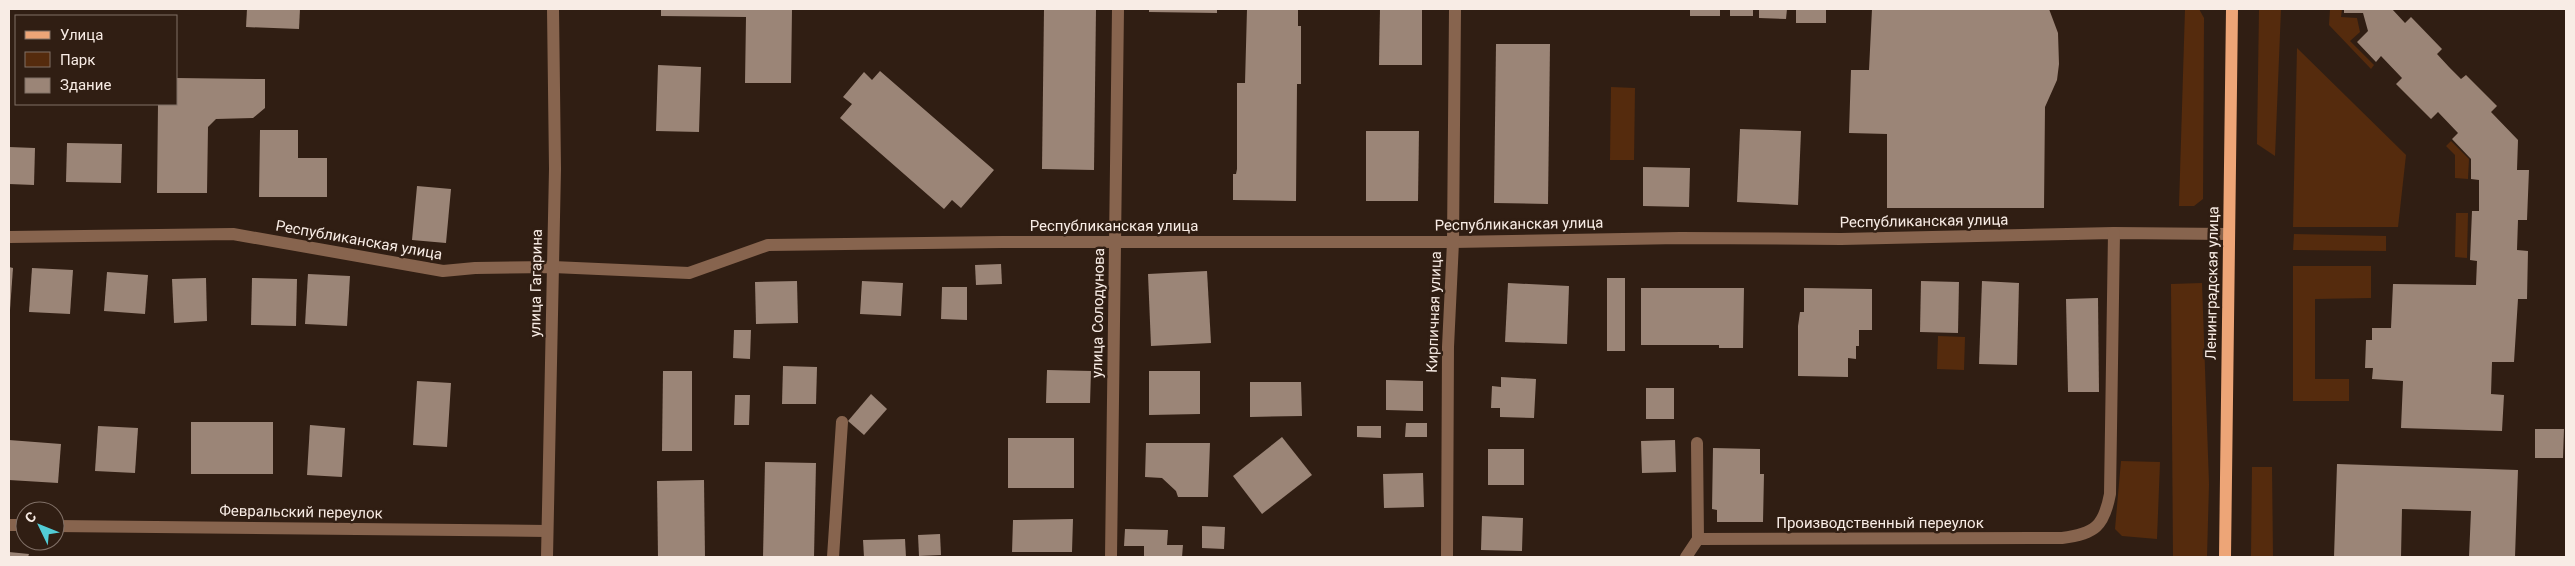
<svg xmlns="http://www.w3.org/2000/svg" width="2575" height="566" font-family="Roboto,sans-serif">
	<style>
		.green { fill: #552b0d }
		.building { fill: #9b8577 }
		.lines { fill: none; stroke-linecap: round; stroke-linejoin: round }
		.minor { stroke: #87644e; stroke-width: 12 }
		.major { stroke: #eda577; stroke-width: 12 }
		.labels { text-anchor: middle; stroke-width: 5; stroke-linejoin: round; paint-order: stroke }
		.street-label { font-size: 15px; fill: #f8ece5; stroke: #301e13 }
	</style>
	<rect width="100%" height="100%" fill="#301e13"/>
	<g class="green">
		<polygon points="2185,9 2199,9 2204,18 2203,199 2194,206 2179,206"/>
		<polygon points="2259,9 2281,9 2275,156 2257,144"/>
		<polygon points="2330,9 2342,9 2341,17 2357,18 2360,32 2350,41 2374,65 2371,69 2329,25"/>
		<polygon points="2297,48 2406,155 2398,227 2293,227"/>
		<polygon points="1611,87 1635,88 1634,160 1610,160"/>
		<polygon points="2451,141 2469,159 2468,179 2455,178 2455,155 2446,146"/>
		<polygon points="2456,213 2468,213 2467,258 2455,257"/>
		<polygon points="2294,234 2386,236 2386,251 2293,250"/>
		<polygon points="2293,266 2371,266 2371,298 2315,299 2315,379 2349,379 2349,401 2293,401"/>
		<polygon points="2202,283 2209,484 2207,557 2173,557 2171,284"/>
		<polygon points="1938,336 1965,337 1964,370 1937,369"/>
		<polygon points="2121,461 2160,462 2157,539 2122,536 2115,529"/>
		<polygon points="2252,467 2272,467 2273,557 2251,557"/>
	</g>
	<g class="building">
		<polygon points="247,9 300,9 299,29 246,27"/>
		<polygon points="661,9 792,9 791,83 745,83 746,17 661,16"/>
		<polygon points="1044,9 1096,9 1094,170 1042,169"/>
		<polygon points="1149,9 1217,9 1217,13 1149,12"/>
		<polygon points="1247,9 1298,9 1298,26 1301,26 1301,84 1297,84 1296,201 1233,200 1233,174 1236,174 1237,169 1237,83 1245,83"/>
		<polygon points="1380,9 1422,9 1422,65 1379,65"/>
		<rect x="1690" y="9" width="30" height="7"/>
		<rect x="1730" y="9" width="23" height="7"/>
		<polygon points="1759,9 1787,9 1786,19 1759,18"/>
		<rect x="1796" y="9" width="30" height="14"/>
		<polygon points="1872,9 2049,9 2058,33 2059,64 2057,80 2045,107 2044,208 1887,208 1887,134 1849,133 1851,70 1869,70"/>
		<polygon points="2344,9 2392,9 2405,23 2411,17 2442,49 2437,54 2449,67 2461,79 2466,75 2497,106 2491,112 2518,140 2517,170 2529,170 2527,220 2518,220 2517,250 2528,251 2527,299 2518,299 2514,362 2492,362 2491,394 2504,395 2502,431 2401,428 2403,381 2372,379 2373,368 2365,368 2366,340 2372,340 2372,328 2391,328 2393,284 2476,285 2477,261 2470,260 2472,211 2479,211 2479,180 2471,179 2471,159 2452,139 2458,133 2438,112 2431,119 2396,84 2402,78 2381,56 2376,62 2357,42 2368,31 2363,13 2344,13"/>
		<polygon points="1496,44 1550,44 1548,204 1494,203"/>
		<polygon points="658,65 701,67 699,132 656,131"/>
		<polygon points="880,71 994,170 961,208 952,200 944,209 840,118 852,104 843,97 864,72 872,80"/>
		<polygon points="176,78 265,79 265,108 253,118 216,119 208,127 207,193 157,193 158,104 176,104"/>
		<polygon points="1740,129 1801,131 1798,205 1737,202"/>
		<polygon points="260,130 298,130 298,158 327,158 327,197 259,197"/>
		<polygon points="1366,131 1419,131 1418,201 1366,201"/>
		<polygon points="67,143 122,144 121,183 66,182"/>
		<polygon points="9,147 35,148 34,185 9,184"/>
		<polygon points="1643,167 1690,168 1689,207 1643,206"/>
		<polygon points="417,186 451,189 446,243 412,240"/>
		<polygon points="1001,264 1002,284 976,285 975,265"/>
		<polygon points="9,267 13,268 10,310 9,310"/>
		<polygon points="32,268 73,270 70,314 29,312"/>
		<polygon points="1207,271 1211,343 1151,346 1148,274"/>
		<polygon points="107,272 148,275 145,314 104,311"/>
		<polygon points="308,274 350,276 347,326 305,324"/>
		<polygon points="206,278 207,321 174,323 172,279"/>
		<polygon points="252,278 297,279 296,326 251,325"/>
		<rect x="1607" y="278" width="18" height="73"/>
		<polygon points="797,281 798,323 756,324 755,282"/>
		<polygon points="862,281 903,283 901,316 860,314"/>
		<polygon points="1921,281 1959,282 1958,333 1920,332"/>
		<polygon points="1982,281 2019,283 2017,365 1979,364"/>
		<polygon points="1508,283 1569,286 1567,344 1505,342"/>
		<polygon points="942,287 967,287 967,320 941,319"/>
		<polygon points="1641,288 1744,288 1743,348 1719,348 1719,345 1641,345"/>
		<polygon points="1804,288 1872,289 1872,330 1859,330 1859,346 1856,346 1856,359 1848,358 1848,377 1798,376 1798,326 1800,312 1804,312"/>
		<polygon points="2098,298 2099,392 2068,392 2066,299"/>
		<polygon points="734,330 751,330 750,359 733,358"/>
		<polygon points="783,366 817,367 816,404 782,404"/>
		<polygon points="1047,370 1091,371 1090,403 1046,403"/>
		<polygon points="663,371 692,371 692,451 662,451"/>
		<polygon points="1149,371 1200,371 1200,414 1149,415"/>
		<polygon points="1501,377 1536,379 1534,418 1500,417 1500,408 1491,408 1492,386 1501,387"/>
		<polygon points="1386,380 1423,381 1423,411 1386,410"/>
		<polygon points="417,381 451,383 447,447 413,445"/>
		<polygon points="1250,382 1301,382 1302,416 1250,417"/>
		<rect x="1646" y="388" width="28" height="31"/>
		<polygon points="871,394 887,409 864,435 848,421"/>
		<polygon points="735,395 750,395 749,425 734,425"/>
		<rect x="191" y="422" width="82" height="52"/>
		<polygon points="1406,423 1427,423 1427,437 1405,437"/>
		<polygon points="310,425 345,428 342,477 307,475"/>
		<polygon points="98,426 138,428 135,473 95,471"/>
		<polygon points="1357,426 1381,426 1381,438 1357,437"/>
		<polygon points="2535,429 2564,429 2563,458 2535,458"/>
		<polygon points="1282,437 1312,475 1262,514 1233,476"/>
		<rect x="1008" y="438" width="66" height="50"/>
		<polygon points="9,440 61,444 58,483 9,480"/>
		<polygon points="1675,440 1676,472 1642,473 1641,441"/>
		<polygon points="1146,443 1210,443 1208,497 1178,497 1176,491 1162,478 1145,477"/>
		<polygon points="1713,448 1760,449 1760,474 1764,474 1763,522 1717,522 1717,510 1712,509"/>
		<rect x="1488" y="449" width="36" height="36"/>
		<polygon points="765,462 816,463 814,557 763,557"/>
		<polygon points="2337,464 2518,470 2515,557 2469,557 2471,511 2402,509 2401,557 2334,557"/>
		<polygon points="1423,473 1424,507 1384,508 1383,474"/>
		<polygon points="704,480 705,557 658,557 657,481"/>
		<polygon points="1482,516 1523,518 1522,551 1481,550"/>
		<polygon points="1073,519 1072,552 1012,552 1013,520"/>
		<polygon points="1202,526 1225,527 1224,549 1202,548"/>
		<polygon points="1125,529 1168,530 1167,545 1183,545 1182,557 1144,557 1144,546 1124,546"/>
		<polygon points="940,534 941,555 919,556 918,535"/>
		<polygon points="905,539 906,557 864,557 863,540"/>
		<polygon points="9,552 29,554 28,557 9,557"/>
	</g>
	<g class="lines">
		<g class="minor">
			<polyline points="9,237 233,234 443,271 475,268 553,267 689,273 768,245 1002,242 1453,242 1680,238 1841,239 2114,233 2229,234"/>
			<polyline points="9,525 25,525"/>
			<polyline points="55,526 547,531"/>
			<path d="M1698,539L2062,538C2095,534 2104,526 2110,494L2114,233"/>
			<polyline points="547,557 555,169 553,9"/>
			<polyline points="833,557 842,422"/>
			<polyline points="1111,557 1118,9"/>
			<polyline points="1447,557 1448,347 1453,242 1455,9"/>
			<polyline points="1686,557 1698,539 1697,443"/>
		</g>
		<polyline class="major" points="2225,557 2232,9"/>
	</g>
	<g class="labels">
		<g class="street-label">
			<text transform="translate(1924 221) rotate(-1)" y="5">Республиканская улица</text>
			<text transform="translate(1519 224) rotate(-1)" y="5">Республиканская улица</text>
			<text x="1114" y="231">Республиканская улица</text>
			<text transform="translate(359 240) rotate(10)" y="5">Республиканская улица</text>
			<text transform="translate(536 283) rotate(-89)" y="5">улица Гагарина</text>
			<text transform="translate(2212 283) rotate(-89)" y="5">Ленинградская улица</text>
			<text transform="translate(1434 312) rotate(-88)" y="5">Кирпичная улица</text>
			<text transform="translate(1098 313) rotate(-89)" y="5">улица Солодунова</text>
			<text transform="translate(301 512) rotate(1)" y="5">Февральский переулок</text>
			<text x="1880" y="528">Производственный переулок</text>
		</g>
	</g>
	<rect width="2575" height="566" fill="none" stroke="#f8ece5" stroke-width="20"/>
	<rect x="15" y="15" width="162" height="90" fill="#301e13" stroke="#807067"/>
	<rect x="25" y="31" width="25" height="8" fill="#eda577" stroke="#807067"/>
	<text x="60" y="40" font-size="15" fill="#f8ece5">Улица</text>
	<rect x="25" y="52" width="25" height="15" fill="#552b0d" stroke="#807067"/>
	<text x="60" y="65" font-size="15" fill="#f8ece5">Парк</text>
	<rect x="25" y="78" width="25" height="15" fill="#9b8577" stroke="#807067"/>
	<text x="60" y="90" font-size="15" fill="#f8ece5">Здание</text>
	<g transform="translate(40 526) rotate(313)"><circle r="24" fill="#301e13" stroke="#807067"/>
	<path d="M0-4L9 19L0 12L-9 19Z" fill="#52ccd6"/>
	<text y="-8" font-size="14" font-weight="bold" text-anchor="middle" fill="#f8ece5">С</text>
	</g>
</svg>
